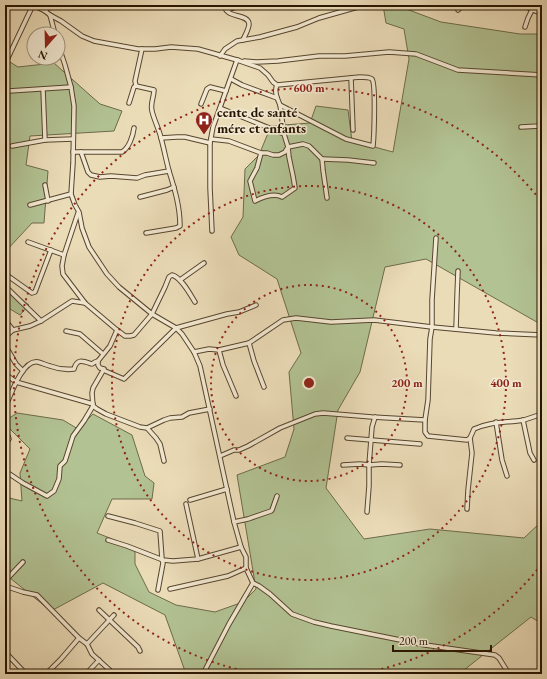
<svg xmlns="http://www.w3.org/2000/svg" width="547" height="679" font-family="'EB Garamond',serif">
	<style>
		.green { fill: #b2c293; stroke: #6c6b4a }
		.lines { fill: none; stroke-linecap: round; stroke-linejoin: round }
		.street-casing { stroke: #57462e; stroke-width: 5.5 }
		.street { stroke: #f2e8d1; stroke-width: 3.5 }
		.ring { fill: none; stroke: #8f2418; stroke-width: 2; stroke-dasharray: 2 4 }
		.labels { text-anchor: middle; stroke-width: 3.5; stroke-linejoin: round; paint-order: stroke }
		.poi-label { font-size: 14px; font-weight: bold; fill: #261400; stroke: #f2e8d1; text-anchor: start }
		.centre { fill: #8f2418; stroke: #f2e8d1; stroke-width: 2 }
		.ring-label { font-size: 12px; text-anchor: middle; font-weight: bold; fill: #8f2418; stroke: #f2e8d1; stroke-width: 3.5; stroke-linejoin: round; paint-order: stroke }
	</style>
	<rect width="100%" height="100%" fill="#ebdcb8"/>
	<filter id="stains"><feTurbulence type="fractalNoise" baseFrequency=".005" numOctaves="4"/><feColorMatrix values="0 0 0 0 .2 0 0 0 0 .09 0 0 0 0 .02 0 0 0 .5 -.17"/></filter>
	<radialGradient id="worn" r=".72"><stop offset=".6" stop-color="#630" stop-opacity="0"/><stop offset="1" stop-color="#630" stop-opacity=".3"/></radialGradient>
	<g class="green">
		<polygon points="383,5 400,5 401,7 441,22 520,34 542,34 542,325 426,259 385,267 360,372 338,410 326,488 364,539 430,529 524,538 542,521 542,624 531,617 459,674 186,674 165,615 103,583 51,611 5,574 5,497 22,501 20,473 30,449 5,424 5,421 17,413 63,420 78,429 93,414 132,435 145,476 154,483 152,499 112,499 97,533 135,548 135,564 149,592 176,605 215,612 243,602 256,589 237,475 285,457 294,429 289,372 301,353 277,279 239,255 231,237 243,217 245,169 259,155 271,126 310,123 316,106 348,110 352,141 393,152 409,59 404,29 386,23"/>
		<polygon points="5,59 18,67 54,63 73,80 100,104 122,111 114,131 30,136 26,165 48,171 44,223 32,223 5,252"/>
		<polygon points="5,287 29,305 20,315 5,306"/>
	</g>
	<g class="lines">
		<g class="street-casing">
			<g id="street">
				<polyline points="33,5 45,11 50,15 55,34"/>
				<path d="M225,5C226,7 226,10 227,11C231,17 249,15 249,24C249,29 245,35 243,40"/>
				<path d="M525,5C528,9 535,11 541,13"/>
				<polyline points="5,6 6,5"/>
				<polyline points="226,10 243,5"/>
				<polyline points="458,10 463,5"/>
				<polyline points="45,11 51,5"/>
				<path d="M50,15L61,21L82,36L94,41L138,49H155L171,47L198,49L237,60L260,68L268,75L273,82L277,85L360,77C363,77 369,77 372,79C376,84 374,137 373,146L346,139L280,105C277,98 274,91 277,85"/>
				<polyline points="525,27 528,18 532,10"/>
				<polyline points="58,44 65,65 71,87 74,106 73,163 71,194 75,205 79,212 82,228 89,247 107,274 119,287 152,314 176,328 182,334 194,352 200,366 234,522 241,547 246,557 246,568 253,583 259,586 270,594 292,614 314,622 331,626 425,645 495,655 499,658 509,674"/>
				<polyline points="220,56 225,49 237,41 260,37 297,27 319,18 365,5"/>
				<polyline points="244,61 257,62 278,61 319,56 345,56 389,52 416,54 458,70 542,75"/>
				<polyline points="5,64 33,5"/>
				<polyline points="351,78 353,130"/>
				<polyline points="231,79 242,85 277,98"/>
				<path d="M136,86L154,90C154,97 150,104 152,111C154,120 159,129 161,138C164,149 166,160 169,171C175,190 180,207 180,226L176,228L146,233"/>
				<polyline points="43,89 45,140"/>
				<polyline points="5,97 9,91 71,87"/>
				<polyline points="129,103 134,87 136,86 135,81 142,49"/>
				<polyline points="201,104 207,89 210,87 226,91"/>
				<polyline points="220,108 284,134"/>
				<polyline points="521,127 540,126 542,122"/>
				<polyline points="161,138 177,137 185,137 210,143"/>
				<polyline points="211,139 229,141 261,153 267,153 273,155 279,155 285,152 288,147 303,144 309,146 322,159 323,170 327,198"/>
				<polyline points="12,146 45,140 73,139"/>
				<path d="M73,152H122C129,148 133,136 134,128"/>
				<polyline points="81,152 88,172 91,175 100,177 111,176 137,178 145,175 169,171"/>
				<path d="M261,153L257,168L250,181L255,201C263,197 274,193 282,197L295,188L293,176L289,157L288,147L284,134L280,105"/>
				<polyline points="322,159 348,160 374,163"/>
				<polyline points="45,185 48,201"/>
				<polyline points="140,197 167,190 174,187"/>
				<polyline points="30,205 71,194"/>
				<polyline points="78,213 64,255 62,266 63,274 85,303 117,330 125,336 130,336 134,335 152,314"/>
				<polyline points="212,231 210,188 210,143 213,127 237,60 238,60"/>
				<path d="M436,238L432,300V327L430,339L428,400L425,420V432L428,436L467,440L470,438L474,429C492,421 506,423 524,420C530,418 536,416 542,414"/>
				<polyline points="28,242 64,255"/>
				<polyline points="8,276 32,293 35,292 51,250"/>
				<polyline points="180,280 204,263"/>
				<polyline points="8,289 41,321"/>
				<path d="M152,314L165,287L169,277L172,275C181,277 190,294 195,302"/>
				<polyline points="5,320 13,330"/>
				<polyline points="456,329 457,296 458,271"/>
				<polyline points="66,331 80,334 103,354"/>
				<polyline points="5,337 13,330 30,326 41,321 72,301 85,303"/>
				<polyline points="249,343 254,361 264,387"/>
				<polyline points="5,345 16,364 23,371"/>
				<polyline points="219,350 223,365 236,396"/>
				<polyline points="194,352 209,349 219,350 249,343 283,320 296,318 331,322 374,320 432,327 496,333 542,335"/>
				<polyline points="98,361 98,365 100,368 104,369 93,388 92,393 93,406 97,409 106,414 140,427 147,428 164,420 170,418 182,417 189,413 210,409"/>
				<polyline points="103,370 124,379 176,328 227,314 239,312 256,305"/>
				<polyline points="5,374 16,382 93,404"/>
				<path d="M5,408C10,397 22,359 38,362C42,363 46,365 50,366C58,369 66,370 74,369C77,358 83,361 92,364L95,362L98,361L110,346L117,330"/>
				<polyline points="523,420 530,453 534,460"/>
				<polyline points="496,422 502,460 507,476"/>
				<polyline points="147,428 156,438 160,444 164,461"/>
				<polyline points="5,433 8,436 9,439 5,443"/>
				<polyline points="347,438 420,444"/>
				<polyline points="220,456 234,450 239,450 248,446 280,428 315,414 323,413 372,417 425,420"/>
				<polyline points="343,465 360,464 369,465 382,464 400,465"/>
				<polyline points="5,471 23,483 47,496 54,491 59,479 60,466 65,461 73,436 84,421 93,406"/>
				<polyline points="190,500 227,489"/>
				<polyline points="186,504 198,559"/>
				<polyline points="467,509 468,490 472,453 470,438"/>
				<polyline points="367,512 369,486 369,465 372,427 375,417"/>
				<polyline points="108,516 135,523 160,531 162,559 163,563 158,590"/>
				<polyline points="234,522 248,519 271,511 272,510 277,496"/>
				<polyline points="108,540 127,546 163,560 173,561 198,559 241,547"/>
				<polyline points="5,581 23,562"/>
				<polyline points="5,586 23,592 37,595 79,638 87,644 92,654 114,674"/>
				<polyline points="170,589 228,576 246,568"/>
				<polyline points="99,610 138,647 140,651"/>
				<polyline points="87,644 114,615"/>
				<polyline points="5,652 26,674"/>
				<polyline points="46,674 61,659 79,638"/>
				<polyline points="86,674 99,660"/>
				<polyline points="203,674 229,624 253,583"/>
			</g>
		</g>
		<use href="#street" class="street"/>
	</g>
	<g class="ring">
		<circle cx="309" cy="383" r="98"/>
		<circle cx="309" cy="383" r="197"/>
		<path d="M541 565A295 295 0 0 1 358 674M260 674A295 295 0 1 1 541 201"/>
	</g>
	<defs>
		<g id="hospital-pin" transform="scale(0.9)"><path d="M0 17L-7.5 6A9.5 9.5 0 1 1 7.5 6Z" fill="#8f2418" stroke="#f2e8d1"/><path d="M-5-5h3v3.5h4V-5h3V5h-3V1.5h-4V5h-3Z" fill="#fff"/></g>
	</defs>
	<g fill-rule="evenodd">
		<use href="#hospital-pin" x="204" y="120"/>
	</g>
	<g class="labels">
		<g class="poi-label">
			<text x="217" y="117">cente de santé<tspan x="217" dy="16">mére et enfants</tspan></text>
		</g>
	</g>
	<circle cx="309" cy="383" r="6" class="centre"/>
	<g class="ring-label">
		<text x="309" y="92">600 m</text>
		<text x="407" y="387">200 m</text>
		<text x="506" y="387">400 m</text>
	</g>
	<rect width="547" height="679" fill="none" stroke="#ebdcb8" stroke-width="20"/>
	<rect x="6" y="6" width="535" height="667" fill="none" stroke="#261400" stroke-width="2"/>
	<rect x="10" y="10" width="527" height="659" fill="none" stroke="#261400"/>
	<g transform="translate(46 46) rotate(200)"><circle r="19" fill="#f2e8d1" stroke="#a0937d"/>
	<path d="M0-3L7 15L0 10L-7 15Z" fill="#8f2418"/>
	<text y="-6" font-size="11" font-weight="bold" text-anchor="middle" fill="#261400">N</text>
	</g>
	<path d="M393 645v6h98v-6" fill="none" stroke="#261400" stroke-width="2"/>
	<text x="399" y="645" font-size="12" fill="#261400" stroke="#f2e8d1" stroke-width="3" paint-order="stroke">200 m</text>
	<rect width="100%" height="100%" filter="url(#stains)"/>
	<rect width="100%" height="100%" fill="url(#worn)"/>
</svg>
